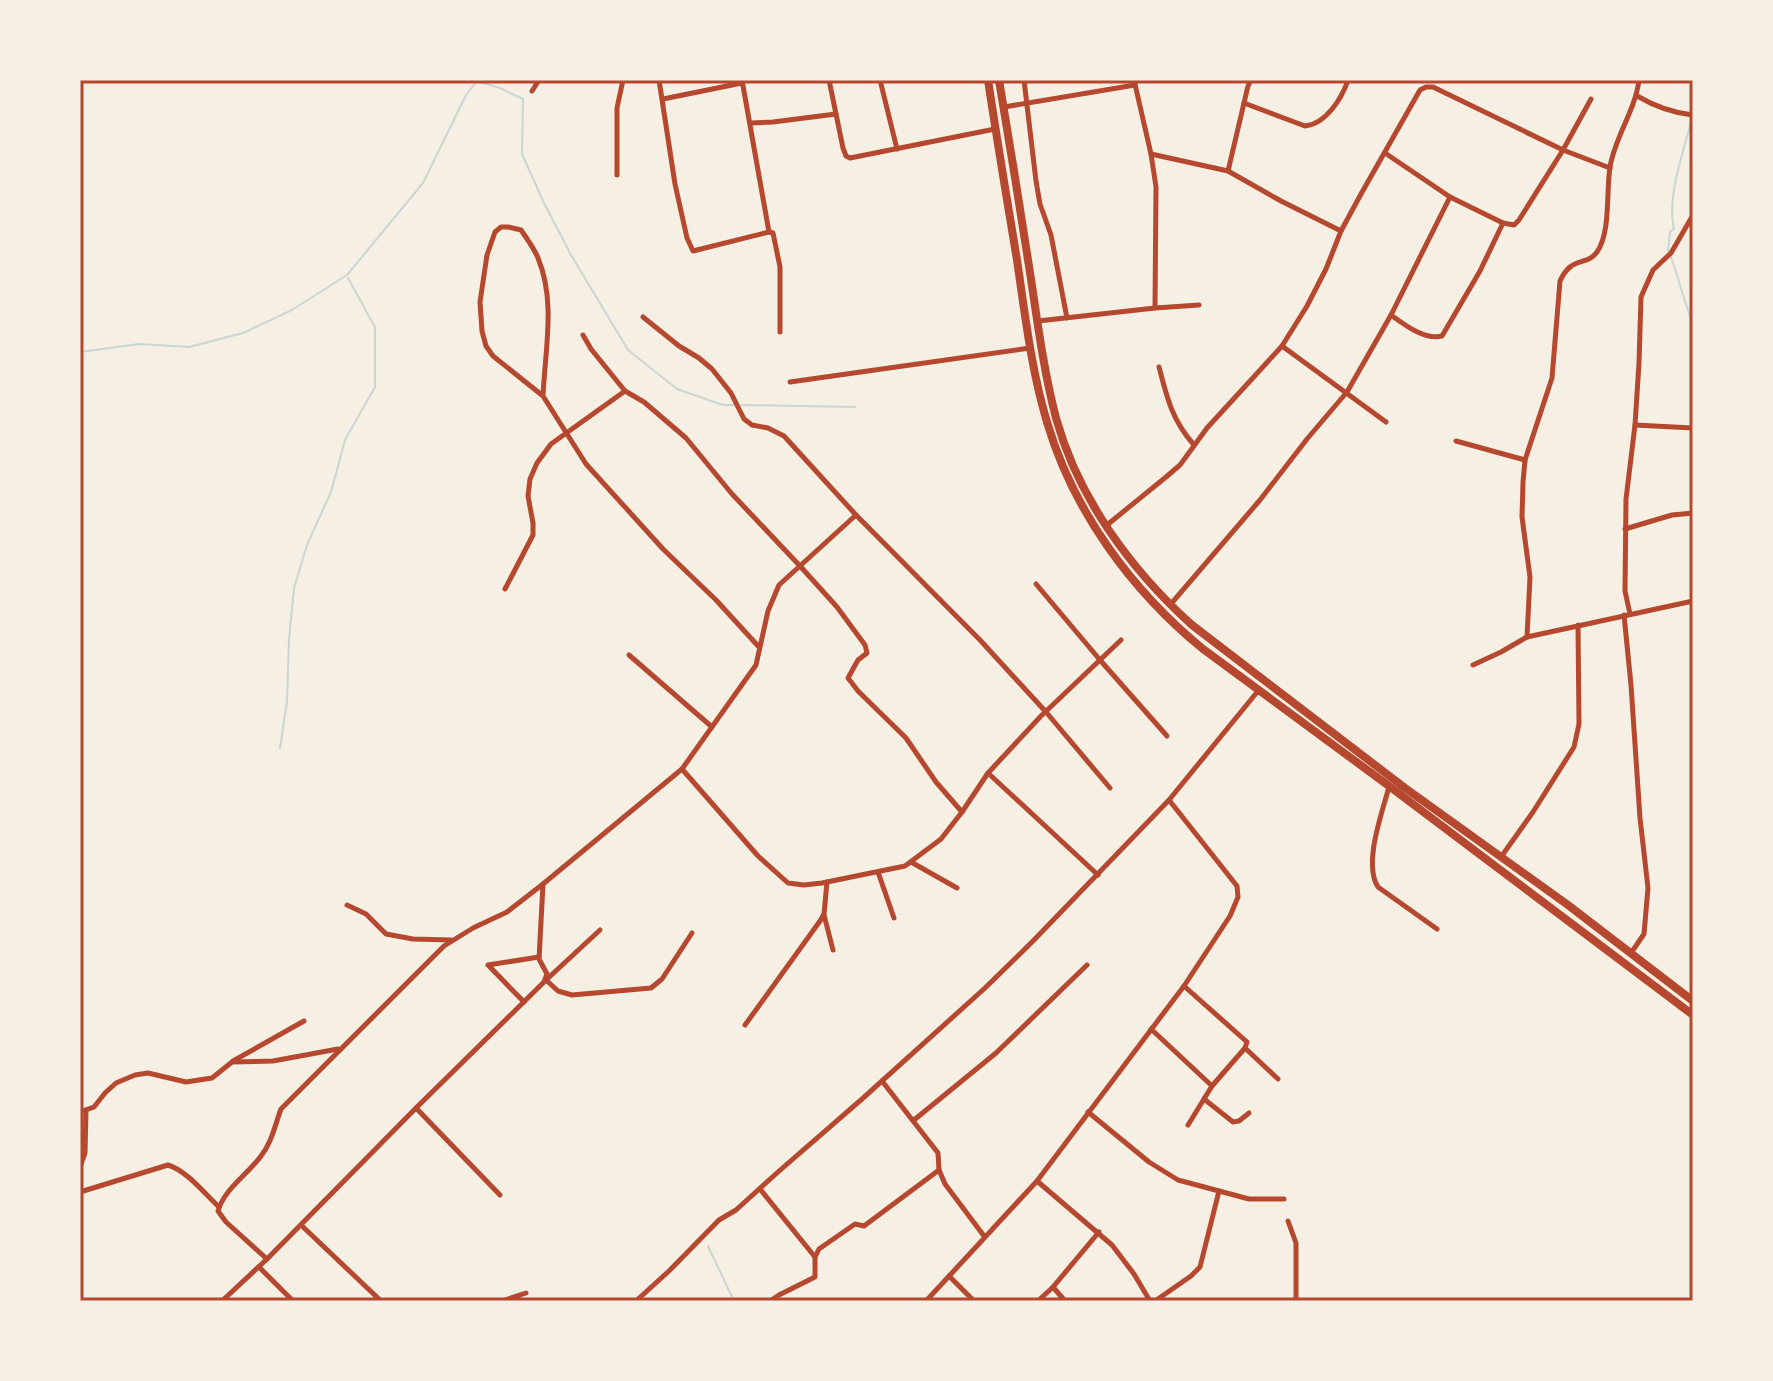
<svg xmlns="http://www.w3.org/2000/svg" width="1773" height="1381" font-family="Raleway,sans-serif">
	<style>
		.lines { fill: none; stroke-linecap: round; stroke-linejoin: round }
		.stream { stroke: #c9d6d2; stroke-width: 2 }
		.minor { stroke: #b5482f; stroke-width: 5 }
		.primary { stroke: #b5482f; stroke-width: 8 }
		.neatline { fill: none; stroke: #b5482f; stroke-width: 3 }
	</style>
	<rect width="100%" height="100%" fill="#f6efe4"/>
	<g class="lines">
		<g class="stream">
			<polyline points="477,81 500,88 523,99 522,154 543,201 571,255 628,350 677,389 723,405 734,405"/>
			<path d="M1668,251L1670,232L1674,229C1666,197 1685,147 1693,115"/>
			<path d="M1671,257C1679,279 1684,302 1693,324"/>
			<polyline points="80,352 139,344 189,347 243,333 292,310 347,275 423,183 466,95 478,80"/>
			<polyline points="741,405 855,407"/>
			<polyline points="280,748 287,701 289,639 294,588 307,545 331,492 345,440 375,387 375,327 348,278"/>
			<polyline points="708,1246 734,1301"/>
		</g>
		<g class="minor">
			<polyline points="659,80 675,184 687,238 693,251 769,232"/>
			<polyline points="742,80 769,232 773,233 780,267 780,332"/>
			<polyline points="829,80 843,148 846,156 850,158 995,129"/>
			<polyline points="880,80 897,149"/>
			<polyline points="1024,80 1036,181 1040,204 1051,235 1067,318"/>
			<polyline points="1134,80 1151,154 1156,187 1155,308"/>
			<polyline points="532,91 539,80"/>
			<path d="M1637,96C1656,107 1672,113 1693,115"/>
			<polyline points="663,99 742,83"/>
			<path d="M1244,103L1305,126C1326,124 1342,98 1348,80"/>
			<polyline points="1004,107 1135,85"/>
			<polyline points="750,123 773,122 836,114"/>
			<polyline points="1385,153 1450,197 1503,223 1514,225 1519,220 1563,150 1591,99"/>
			<polyline points="1151,154 1228,171 1281,201 1341,231"/>
			<polyline points="1228,171 1248,86 1251,80"/>
			<polyline points="617,175 617,108 623,80"/>
			<path d="M1391,315C1405,325 1424,340 1442,336L1480,271L1503,223"/>
			<polyline points="643,317 679,346 699,358 712,369 731,393 744,419 752,425 768,428 784,436 856,515 980,640 1046,712 1110,788"/>
			<polyline points="1038,321 1155,308 1199,305"/>
			<polyline points="583,335 591,349 625,391 644,402 686,438 732,494 800,566 837,607 865,645 867,653 858,660 848,678 858,691 906,738 936,782 962,812"/>
			<polyline points="1282,346 1386,422"/>
			<path d="M1159,367C1167,398 1172,420 1194,445"/>
			<polyline points="790,382 1030,348"/>
			<path d="M543,396C545,350 556,301 538,258C534,248 527,239 521,230L508,227H501L495,232L487,255L480,302L482,331L486,346L493,356L543,396L586,464L663,549L716,600L759,647"/>
			<polyline points="1635,425 1693,428"/>
			<polyline points="1456,441 1525,460"/>
			<polyline points="1107,525 1166,477 1180,465 1207,428 1282,346 1307,306 1326,269 1341,231 1361,194 1420,90 1426,87 1433,87 1563,150 1610,168"/>
			<polyline points="1625,529 1672,515 1693,513"/>
			<polyline points="1036,584 1100,660 1167,736"/>
			<polyline points="505,589 533,535 533,523 528,496 530,479 537,463 551,444 625,391"/>
			<polyline points="1170,605 1260,500 1307,439 1347,392 1391,315 1450,197"/>
			<polyline points="1630,614 1625,591 1626,499 1635,425 1639,363 1641,297 1653,270 1671,253 1693,215"/>
			<polyline points="1624,615 1631,685 1640,818 1648,888 1644,934 1631,953"/>
			<path d="M1527,637L1530,577L1522,517L1523,482L1525,460L1552,378L1560,281C1572,255 1586,267 1597,252C1611,232 1606,191 1610,167C1615,137 1635,111 1639,80"/>
			<polyline points="629,655 712,727"/>
			<polyline points="1473,665 1501,652 1527,637 1693,601"/>
			<polyline points="682,769 758,856 788,883 804,885 822,883 905,866 941,839 962,812 988,773 1041,716 1121,640"/>
			<polyline points="988,773 1098,875"/>
			<path d="M1389,787C1382,813 1363,864 1378,887L1437,929"/>
			<polyline points="1501,857 1533,812 1574,747 1579,724 1578,625"/>
			<polyline points="911,862 957,888"/>
			<polyline points="878,872 894,918"/>
			<polyline points="347,905 366,914 386,934 413,939 451,940"/>
			<polyline points="824,915 833,950"/>
			<polyline points="600,930 546,980 558,991 572,995 651,988 662,979 692,933"/>
			<polyline points="1184,986 1247,1042 1245,1048 1212,1086 1188,1125"/>
			<polyline points="524,1002 488,965 539,957"/>
			<polyline points="745,1025 820,921 824,914 827,882"/>
			<polyline points="1151,1029 1212,1086"/>
			<polyline points="1245,1048 1278,1079"/>
			<polyline points="233,1061 304,1021"/>
			<polyline points="882,1081 938,1153 939,1170 945,1184 984,1236"/>
			<polyline points="1204,1099 1233,1122 1239,1121 1249,1113"/>
			<polyline points="416,1108 500,1195"/>
			<polyline points="80,1112 94,1107 105,1093 116,1083 135,1075 148,1073 186,1082 212,1078 232,1062 273,1061 338,1049"/>
			<polyline points="1088,1112 1149,1162 1178,1180 1249,1199 1284,1199"/>
			<polyline points="914,1120 996,1053 1087,965"/>
			<polyline points="80,1167 85,1153 86,1110"/>
			<polyline points="1037,1181 1112,1245 1134,1274 1150,1301"/>
			<polyline points="760,1189 815,1257"/>
			<path d="M80,1192L168,1165C187,1171 204,1193 219,1207"/>
			<polyline points="1288,1221 1296,1243 1296,1301"/>
			<polyline points="301,1225 381,1301"/>
			<path d="M267,1259L226,1222L218,1211C224,1189 248,1174 261,1156C272,1142 275,1125 281,1109L444,946L473,928L507,912L543,884"/>
			<polyline points="259,1267 293,1301"/>
			<polyline points="949,1276 974,1301"/>
			<polyline points="1053,1287 1065,1301"/>
			<polyline points="222,1301 267,1259 416,1108 544,982 547,974 539,959 543,884 682,769 756,665 768,611 779,585 856,515"/>
			<polyline points="502,1301 526,1293"/>
			<polyline points="636,1301 669,1271 719,1220 736,1210 778,1172 862,1099 985,988 1033,941 1169,800 1258,691"/>
			<polyline points="770,1301 779,1295 815,1277 815,1257 819,1249 855,1224 864,1226 939,1170"/>
			<polyline points="926,1301 1037,1181 1184,986 1230,916 1238,897 1237,886 1169,800"/>
			<polyline points="1038,1301 1053,1287 1099,1232"/>
			<polyline points="1155,1301 1191,1276 1200,1267 1219,1191"/>
		</g>
		<g class="primary">
			<path d="M988,80C997,140 1007,200 1017,260C1025,314 1031,369 1047,422C1073,511 1132,591 1203,649L1389,786L1693,1015"/>
			<path d="M999,80C1010,146 1021,213 1031,279C1038,326 1044,372 1056,418C1078,498 1131,570 1192,625L1405,788L1568,905L1693,1001"/>
		</g>
	</g>
	<rect width="1773" height="1381" fill="none" stroke="#f6efe4" stroke-width="164"/>
	<rect x="82" y="82" width="1609" height="1217" class="neatline"/>
</svg>
